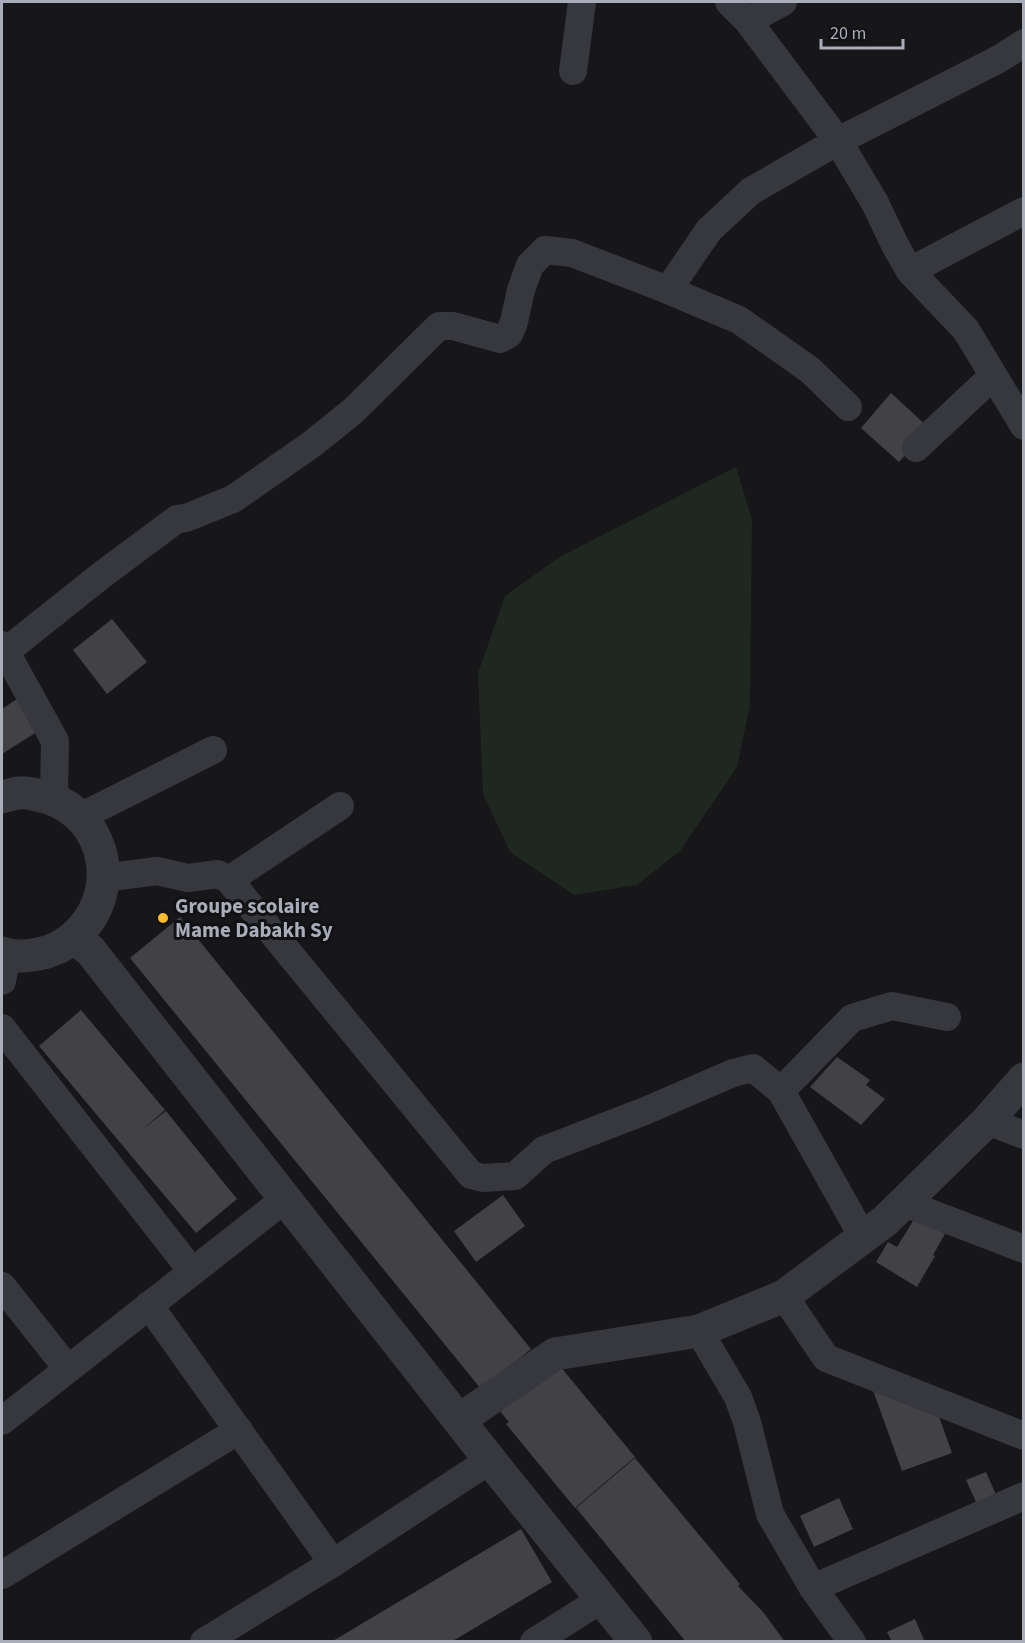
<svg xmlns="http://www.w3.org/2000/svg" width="1025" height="1643" font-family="'Source Sans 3',sans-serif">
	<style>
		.green { fill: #1e2720 }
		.building { fill: #414146 }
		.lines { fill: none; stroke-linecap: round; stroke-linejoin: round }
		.minor { stroke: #37383e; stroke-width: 28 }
		.tertiary { stroke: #37383e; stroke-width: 33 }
		.poi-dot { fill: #fbbc2d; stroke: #121114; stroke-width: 2 }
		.labels { text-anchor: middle; stroke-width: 6; stroke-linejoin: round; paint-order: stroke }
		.poi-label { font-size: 21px; font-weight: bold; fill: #a8adb9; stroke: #121114; text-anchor: start }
	</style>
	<rect width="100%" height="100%" fill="#171619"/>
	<polygon class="green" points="736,467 752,519 750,706 737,767 680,851 637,885 574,895 510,852 483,794 478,673 505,596 561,556"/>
	<g class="building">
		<polygon points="891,393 929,428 899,462 861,428"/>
		<polygon points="112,619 147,662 107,694 73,650"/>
		<polygon points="20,697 40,730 2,754 2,709"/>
		<polygon points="180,917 531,1349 481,1389 130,958"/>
		<polygon points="81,1010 165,1110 143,1129 166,1111 237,1199 196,1233 39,1046"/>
		<polygon points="837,1057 870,1080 866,1085 885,1099 861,1125 810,1087"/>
		<polygon points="503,1195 525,1226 476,1262 454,1231"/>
		<polygon points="916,1216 945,1234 933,1255 935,1256 917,1287 876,1262 888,1242 897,1247"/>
		<polygon points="555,1360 635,1457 575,1508 506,1424 509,1422 498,1409"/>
		<polygon points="870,1382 937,1411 952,1453 902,1471"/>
		<polygon points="635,1458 740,1584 738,1586 764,1613 785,1642 686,1642 576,1508"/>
		<polygon points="986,1472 1000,1504 981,1513 966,1480"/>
		<polygon points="839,1498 853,1529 814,1547 800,1516"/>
		<polygon points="521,1529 552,1582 451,1642 331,1642"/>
		<polygon points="915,1619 925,1642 892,1642 887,1632"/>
	</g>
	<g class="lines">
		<g class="minor">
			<polyline points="729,2 748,21 838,141 875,203 895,245 910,271 966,330 1024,426"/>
			<polyline points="748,21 783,2"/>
			<polyline points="573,71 582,2"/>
			<polyline points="910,271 1024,211"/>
			<polyline points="668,290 709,230 751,191 838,141 999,59 1024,43"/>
			<polyline points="916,448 993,376"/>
			<polyline points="2,645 55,741 54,798"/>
			<polyline points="5,652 103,574 177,519 186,518 233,499 312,444 353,411 439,326 453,326 500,339 509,334 514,322 521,290 530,265 545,250 572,253 668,290 739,320 810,370 848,407"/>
			<polyline points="80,817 213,750"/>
			<polyline points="104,878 157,871 188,878 218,874 229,880 471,1175 483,1178 515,1176 544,1150 645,1111 733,1073 753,1068 781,1091 863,1237"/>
			<polyline points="229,880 340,806"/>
			<polyline points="2,981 7,955"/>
			<polyline points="2,1028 192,1271"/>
			<polyline points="781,1091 852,1018 892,1006 947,1017"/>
			<polyline points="987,1121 1024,1135"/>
			<polyline points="904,1203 1024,1249"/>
			<polyline points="2,1286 68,1369"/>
			<polyline points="784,1296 826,1358 1024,1436"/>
			<polyline points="149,1305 333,1563"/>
			<polyline points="699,1331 738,1397 747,1422 770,1514 813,1588 852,1642"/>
			<polyline points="2,1421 285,1199"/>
			<polyline points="2,1575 239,1430"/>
			<polyline points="813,1588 1024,1496"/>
			<polyline points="204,1642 333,1563 490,1460"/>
			<polyline points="534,1642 602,1599"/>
		</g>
		<g class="tertiary">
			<path d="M2,797C7,796 14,793 19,793C25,792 32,794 37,795C102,807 124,883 81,930C72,940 60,948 47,952C32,956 16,958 2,953"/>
			<polyline points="74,938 90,950 490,1460 636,1642"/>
			<polyline points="459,1420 555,1354 699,1331 784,1296 885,1221 987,1121 1024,1079"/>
		</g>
	</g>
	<circle class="poi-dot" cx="163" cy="918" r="6"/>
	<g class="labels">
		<g class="poi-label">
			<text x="175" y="913">Groupe scolaire<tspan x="175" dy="24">Mame Dabakh Sy</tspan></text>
		</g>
	</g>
	<rect width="1025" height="1643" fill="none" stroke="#a8adb9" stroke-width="6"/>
	<path d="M821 39v9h82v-9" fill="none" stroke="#a8adb9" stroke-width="3"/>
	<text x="830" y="39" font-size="18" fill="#a8adb9" stroke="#121114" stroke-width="4.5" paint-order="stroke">20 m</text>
</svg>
